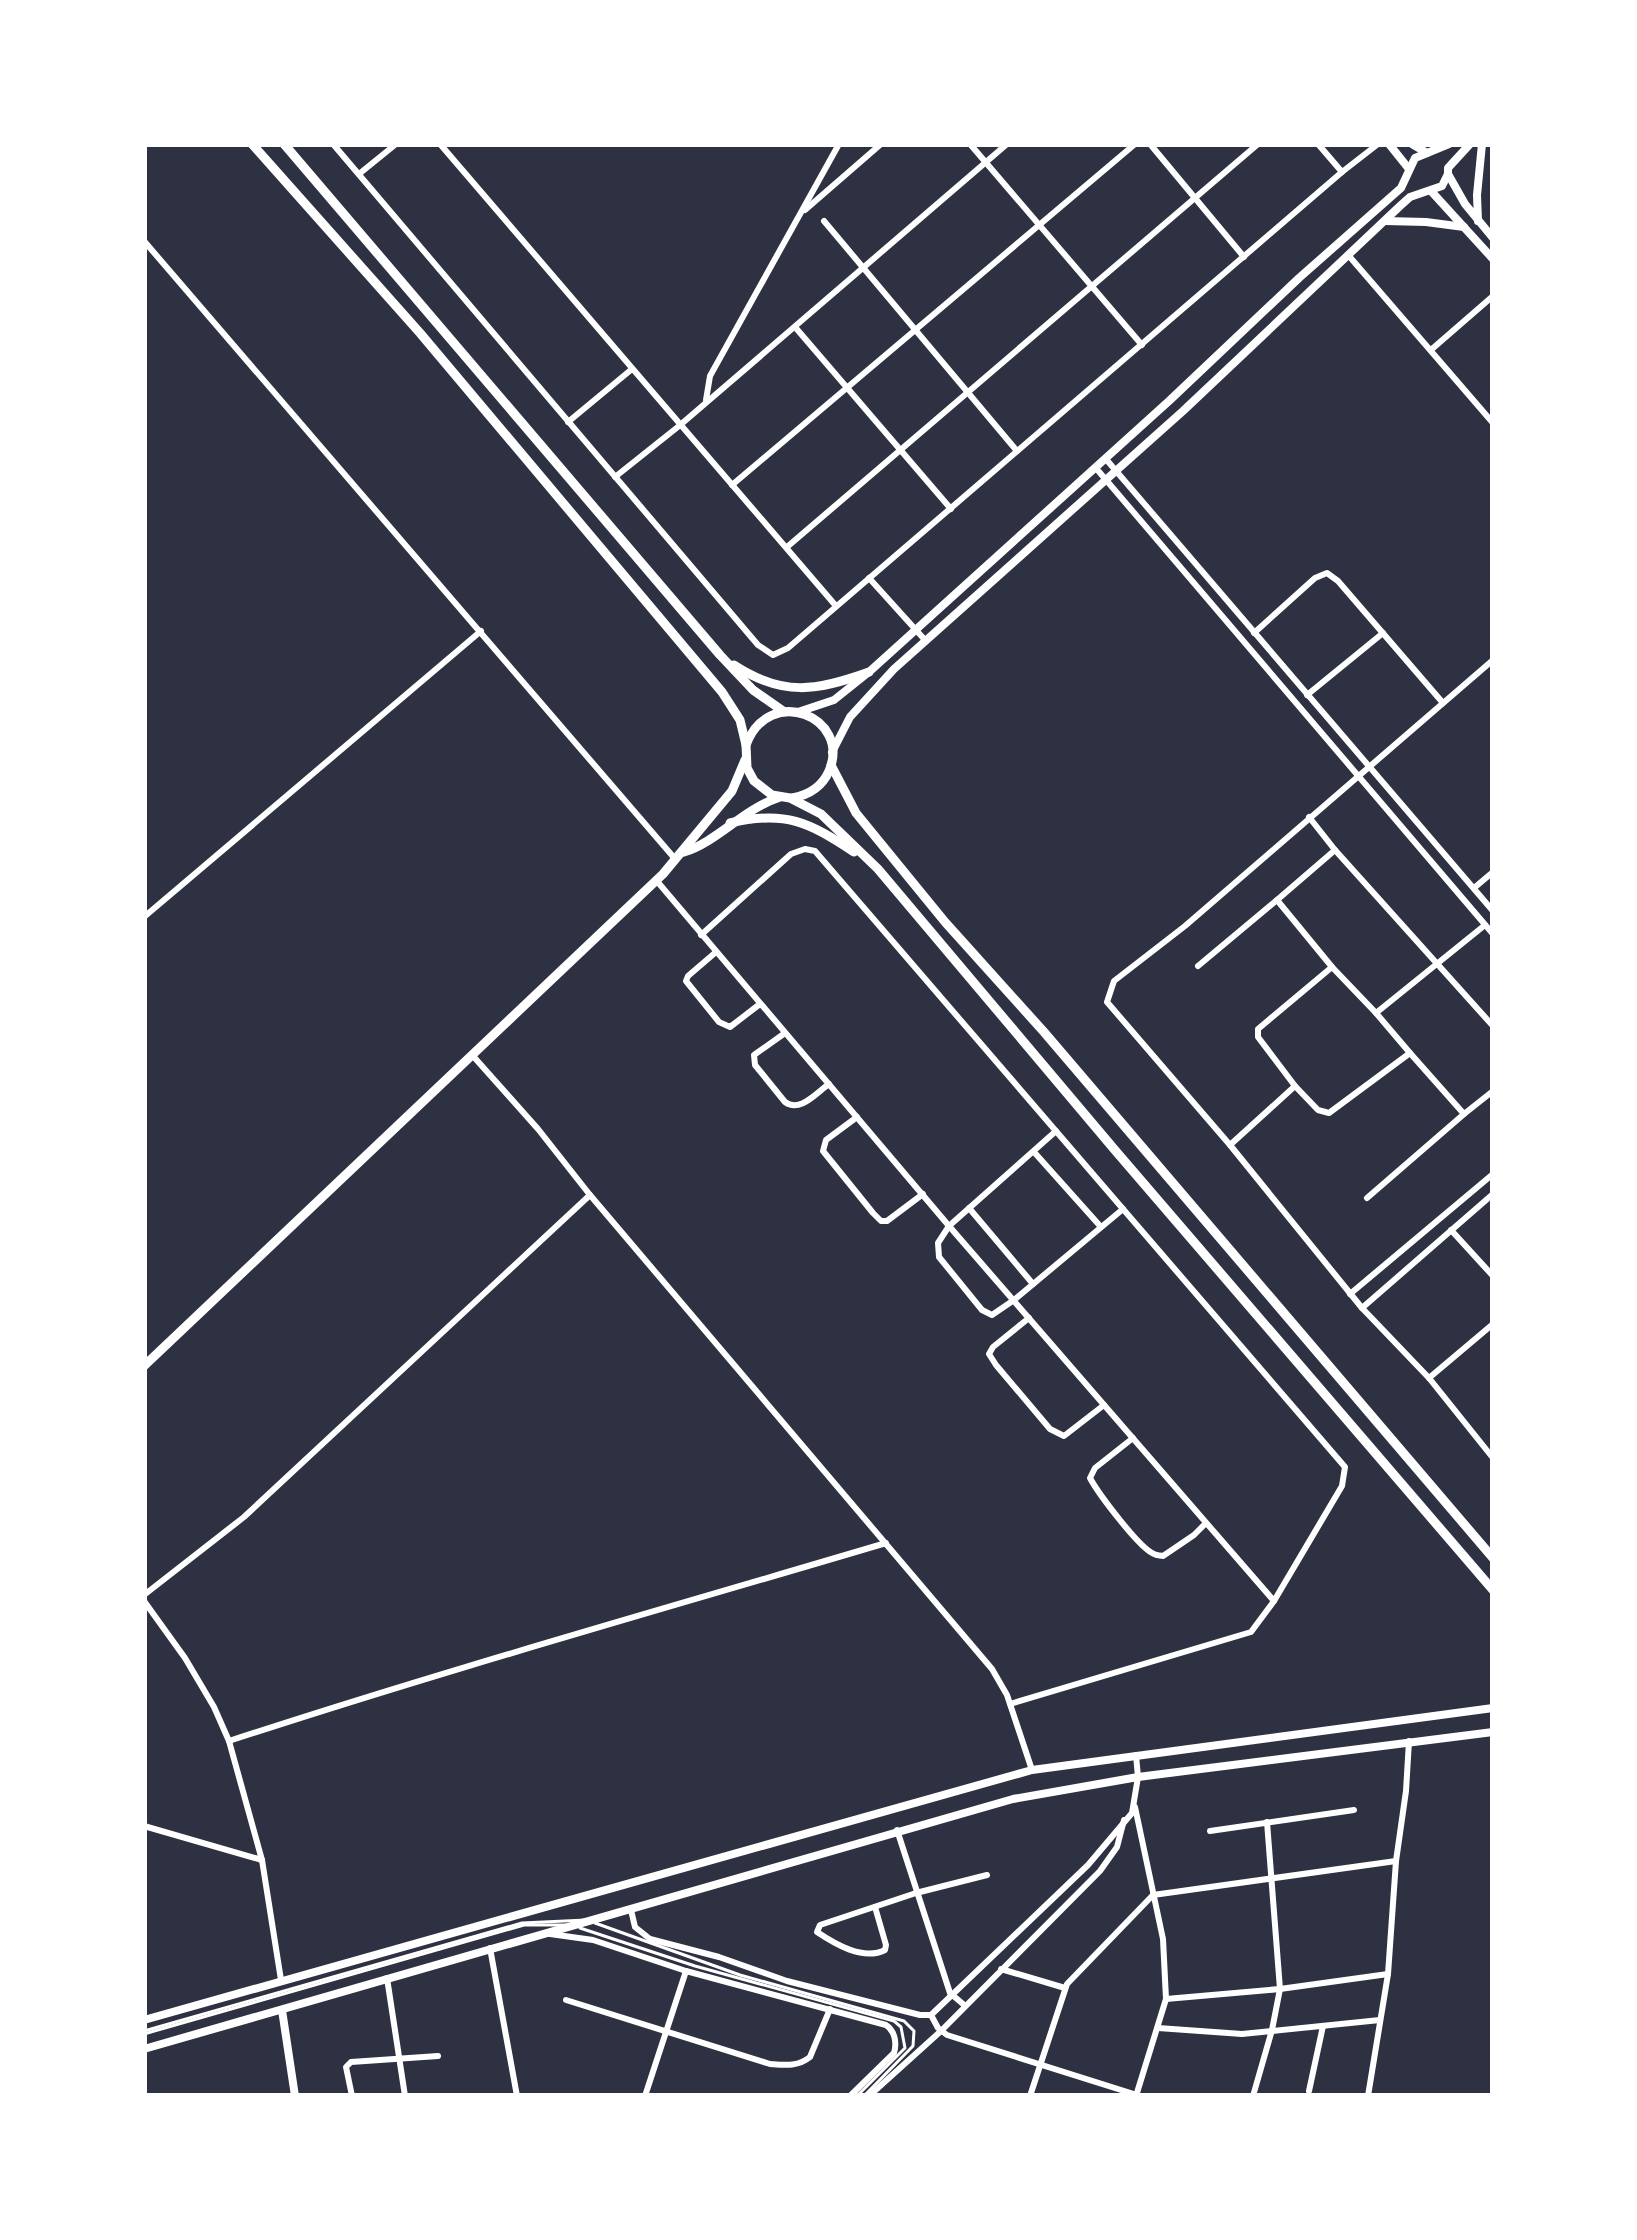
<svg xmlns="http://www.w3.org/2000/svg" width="1637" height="2240" font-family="Raleway,sans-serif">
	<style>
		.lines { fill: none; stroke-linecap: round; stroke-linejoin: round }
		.service { stroke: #fff; stroke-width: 3 }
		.minor { stroke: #fff; stroke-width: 6 }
		.tertiary { stroke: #fff; stroke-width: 8 }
		.secondary { stroke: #fff; stroke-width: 8 }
		.primary { stroke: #fff; stroke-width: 9 }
		.trunk { stroke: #fff; stroke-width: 9 }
	</style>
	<rect width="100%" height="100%" fill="#2d3142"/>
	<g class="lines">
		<g class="service">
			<polyline points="595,1923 740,1975 904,2021 914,2031 913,2046 864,2096"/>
			<polyline points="580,1928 695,1966 894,2021 901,2027 905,2048 857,2096"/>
			<polyline points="144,2031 522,1923 586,1920"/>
			<polyline points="144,2034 524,1925 565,1925"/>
		</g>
		<g class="minor">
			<polyline points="333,144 758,645 773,655 788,648 1342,172 1378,144"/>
			<polyline points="440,144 836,606"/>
			<polyline points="970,144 1142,345"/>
			<polyline points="1150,144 1244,257"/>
			<polyline points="1318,144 1342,172"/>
			<polyline points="359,174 396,144"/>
			<polyline points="805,210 881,144"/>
			<polyline points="824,221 1017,451"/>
			<polyline points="144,241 676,860"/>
			<polyline points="1349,256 1493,423"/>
			<polyline points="795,327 951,509"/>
			<polyline points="1432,349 1493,296"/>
			<polyline points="706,400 710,376 839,144"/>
			<polyline points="568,422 632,369"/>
			<polyline points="1105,458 1493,911"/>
			<polyline points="1095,467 1493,934"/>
			<polyline points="615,477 679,426 1007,144"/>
			<polyline points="732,485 1135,144"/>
			<polyline points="787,547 1258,144"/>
			<polyline points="869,578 925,640"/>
			<polyline points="1254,633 1315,578 1327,573 1338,581 1443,703"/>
			<polyline points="1493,660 1185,926 1114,981 1107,1002 1230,1145 1362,1308 1429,1378 1493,1458"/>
			<polyline points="1307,695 1383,633"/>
			<polyline points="1309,817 1335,850 1493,1026"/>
			<polyline points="656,880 949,1226 1274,1601"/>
			<polyline points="1474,888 1493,872"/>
			<polyline points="144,917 481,631"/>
			<polyline points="701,935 791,854 805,849 815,851 1345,1467 1342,1486 1274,1601 1251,1632 1010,1704"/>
			<polyline points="716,952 688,976 686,981 719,1022 730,1027 760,1004"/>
			<polyline points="1198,966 1277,900"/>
			<polyline points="1332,967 1277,900 1335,850"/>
			<path d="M785,1033L754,1055L755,1065L785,1102C800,1113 816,1093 829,1084"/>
			<polyline points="1410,1053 1464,1114 1493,1091"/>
			<polyline points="473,1056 538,1129 590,1195 992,1669 1007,1695 1032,1770"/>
			<polyline points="1295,1086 1258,1037 1258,1029 1332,967 1376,1013"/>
			<polyline points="857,1117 826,1140 823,1151 873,1213 881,1221 887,1221 923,1194"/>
			<polyline points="1056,1131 949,1226 938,1243 939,1257 982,1310 992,1315 1014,1300 1123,1209"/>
			<polyline points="1230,1145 1295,1086 1318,1110 1329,1113 1410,1053 1376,1013 1485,925"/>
			<polyline points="1034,1152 1101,1227"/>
			<polyline points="1367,1198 1464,1114"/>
			<polyline points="969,1208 1033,1284"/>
			<polyline points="1451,1230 1493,1276"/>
			<polyline points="1350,1294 1493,1174"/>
			<polyline points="1362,1308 1493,1194"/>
			<polyline points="1029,1318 993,1347 989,1354 996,1365 1050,1429 1064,1436 1104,1405"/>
			<polyline points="1429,1378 1493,1324"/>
			<path d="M1133,1438L1095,1468L1090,1478C1098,1493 1139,1548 1154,1554C1157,1556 1160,1555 1163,1556L1194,1535L1206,1523"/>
			<polyline points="144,1595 244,1517 590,1195"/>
			<polyline points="144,1601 185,1658 214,1707 229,1741 262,1860 281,1980"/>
			<path d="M229,1741C446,1670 667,1608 886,1543"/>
			<polyline points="1135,1807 1163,1939 1166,1999 1136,2096"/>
			<polyline points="144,1826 262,1860"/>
			<polyline points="897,1830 950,1993 963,2004"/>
			<polyline points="1210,1831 1354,1810"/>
			<path d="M875,1907L886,1945L885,1950C863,1961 835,1944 817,1932L820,1925L916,1893L987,1875"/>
			<polyline points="631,1910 635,1927 650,1939 719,1957 787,1981 920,2015 931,2015 1088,1865 1132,1813 1138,1777 1136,1755"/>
			<path d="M550,1934L593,1940L686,1971L886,2025C895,2031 897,2043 894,2053L850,2096"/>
			<polyline points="490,1948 517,2096"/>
			<polyline points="1001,1969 1065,1988"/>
			<polyline points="387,1978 405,2096"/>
			<polyline points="1166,1999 1280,1989 1388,1974"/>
			<path d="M566,2000L770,2064C784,2065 798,2067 810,2057L830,2009"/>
			<polyline points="931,2015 938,2028 947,2035 1137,2095"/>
			<polyline points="1158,2028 1242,2034 1380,2020"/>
			<polyline points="1309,2091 1323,2026"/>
			<polyline points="352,2096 346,2067 351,2062 438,2056"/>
			<polyline points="645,2096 686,1971"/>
			<polyline points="869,2096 941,2031 1100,1871 1117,1847 1124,1820"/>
			<polyline points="1030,2096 1067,1984 1153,1895 1396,1861"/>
			<polyline points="1253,2096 1272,2030 1280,1989 1267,1822"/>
			<polyline points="1368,2096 1388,1974 1396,1861 1406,1791 1409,1741"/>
		</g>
		<g class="tertiary">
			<polyline points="1389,144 1409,169"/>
			<polyline points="1412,144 1427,153"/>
			<polyline points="1448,174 1465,204 1493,238"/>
			<polyline points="1431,191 1493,259"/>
			<polyline points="282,2010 295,2096"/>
			<polyline points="144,2020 1032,1770 1493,1708"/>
			<polyline points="144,2049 1013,1799 1138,1777 1493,1732"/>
		</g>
		<g class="secondary">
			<polyline points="1385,221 1426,222 1464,227"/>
			<polyline points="1478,221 1477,195 1482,144"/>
			<polyline points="798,712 834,700 869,672 1169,401 1299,278 1401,188 1415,158 1449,144"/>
			<polyline points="832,752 850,717 894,669 1183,411 1400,206 1410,197 1442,186 1448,174 1448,168 1470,144"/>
		</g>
		<g class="primary">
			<path d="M684,852C717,842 743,809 780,797"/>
			<polyline points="144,1366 663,874 732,791 745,760"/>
		</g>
		<g class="trunk">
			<polyline points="252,144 420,333 722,692 740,720 746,745 747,768 754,781 772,795 790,798 821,814 878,869 1114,1149 1493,1590"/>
			<polyline points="284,144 720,655 753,690 783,711"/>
			<path d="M734,665C783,697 817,691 869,672"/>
			<path d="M746,745C769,683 852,717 829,771C822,787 809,795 792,798"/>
			<polyline points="831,765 856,813 945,922 1044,1032 1493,1558"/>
			<path d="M730,823C785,810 809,822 854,852"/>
		</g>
	</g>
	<rect width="1637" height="2240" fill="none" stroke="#ffffff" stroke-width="294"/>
</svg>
